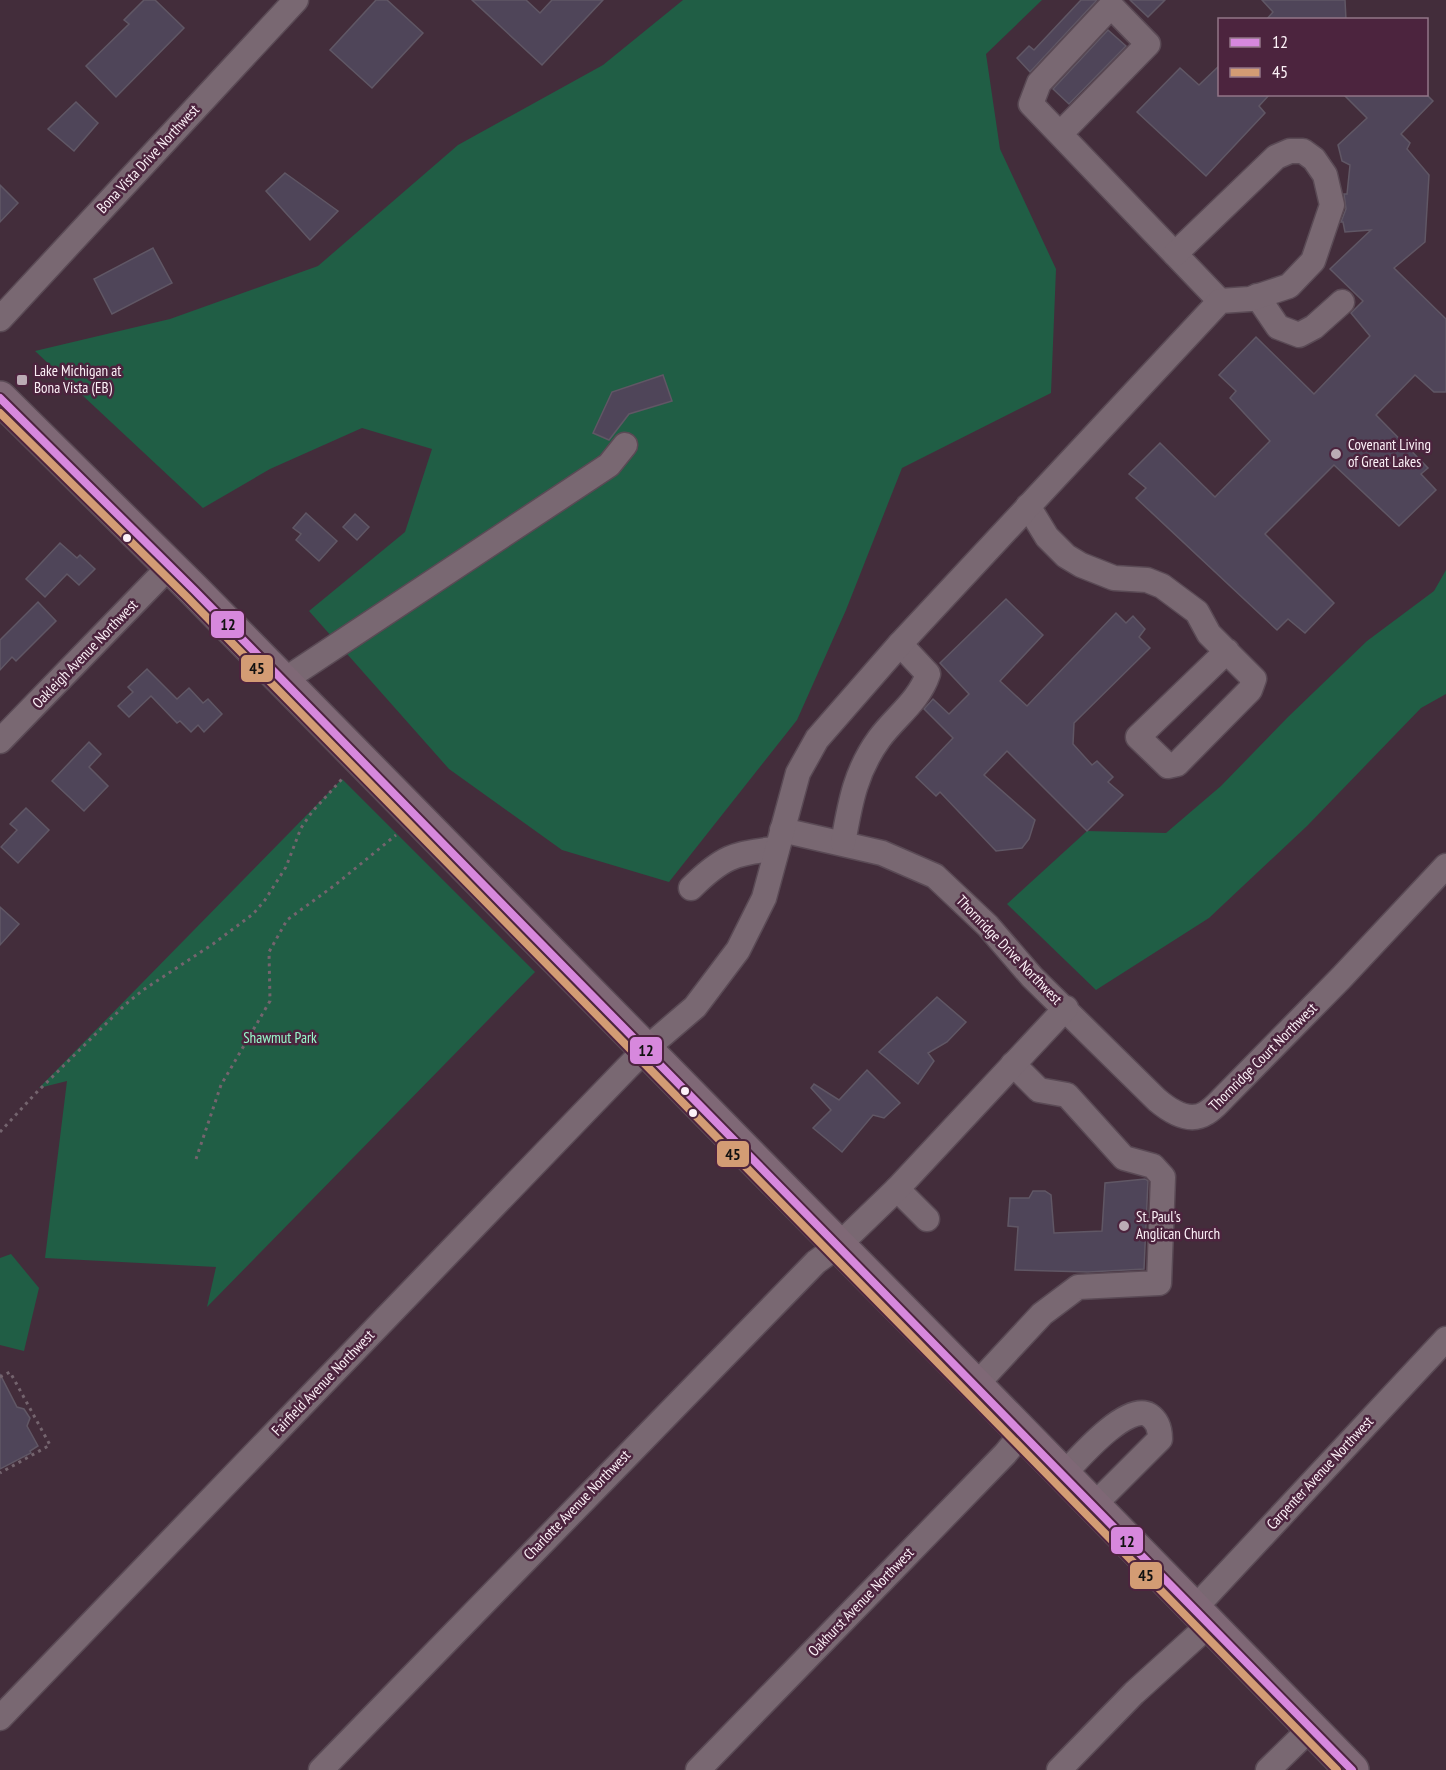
<svg xmlns="http://www.w3.org/2000/svg" width="1446" height="1770" font-family="'PT Sans Narrow',sans-serif">
	<style>
		.green { fill: #205e45 }
		.building { fill: #4f4559; stroke: #605765; stroke-width: 1.5 }
		.lines { fill: none; stroke-linecap: round; stroke-linejoin: round }
		.minor-casing { stroke: #5a4a55; stroke-width: 27 }
		.highway-casing { stroke: #5a4a55; stroke-width: 36 }
		.path { stroke: #74646e; stroke-width: 3; stroke-dasharray: 3 4.5; stroke-linecap: butt }
		.minor { stroke: #796872; stroke-width: 24 }
		.highway { stroke: #7f6876; stroke-width: 33 }
		.bus-1-casing { stroke: #4c243e; stroke-width: 12 }
		.bus-2-casing { stroke: #4c243e; stroke-width: 12 }
		.bus-1 { stroke: #d788dd; stroke-width: 8 }
		.bus-2 { stroke: #d39c74; stroke-width: 8 }
		.poi-dot { fill: #bbacb5; stroke: #4c243e; stroke-width: 2 }
		.bus-dot { fill: #fcf1f7; stroke: #4c243e; stroke-width: 2 }
		.labels { text-anchor: middle; stroke-width: 5; stroke-linejoin: round; paint-order: stroke }
		.street-label { font-size: 15px; fill: #fcf1f7; stroke: #4c243e }
		.poi-label { font-size: 15px; fill: #fcf1f7; stroke: #4c243e; text-anchor: start }
		.park-label { font-size: 15px; fill: #97facb; stroke: #4c243e }
		.line-badge { stroke: #4c243e; stroke-width: 2 }
		.pale-badge-label { font-size: 16px; text-anchor: middle; font-weight: bold; fill: #111 }
	</style>
	<rect width="100%" height="100%" fill="#432d3b"/>
	<g class="green">
		<polygon points="683,0 1042,0 986,54 1000,149 1056,269 1051,393 902,468 846,610 797,720 669,882 562,850 449,769 309,611 405,532 432,449 362,428 270,469 203,508 35,351 170,319 318,266 458,145 603,65"/>
		<polygon points="1446,570 1446,694 1421,708 1307,826 1209,918 1096,990 1007,904 1087,831 1166,833 1221,786 1288,717 1367,641 1434,591"/>
		<polygon points="342,779 535,972 207,1307 216,1267 45,1258 67,1081 39,1088"/>
		<polygon points="11,1254 39,1288 24,1351 0,1345 0,1258"/>
	</g>
	<g class="building">
		<polygon points="144,0 155,0 184,28 116,97 86,66 129,24 124,20"/>
		<polygon points="376,0 387,0 423,33 372,88 330,50"/>
		<polygon points="472,0 526,0 540,13 552,0 603,0 542,65"/>
		<polygon points="1081,0 1097,0 1030,72 1017,58 1029,46 1034,50"/>
		<polygon points="1130,0 1165,0 1148,17"/>
		<polygon points="1262,0 1345,0 1346,20 1266,20 1273,12"/>
		<polygon points="1108,30 1126,46 1069,104 1053,89"/>
		<polygon points="1220,65 1220,94 1270,94 1259,106 1265,113 1206,176 1137,112 1180,68 1199,85"/>
		<polygon points="1343,94 1426,94 1433,101 1401,134 1410,143 1407,149 1429,175 1425,242 1394,268 1446,319 1446,392 1434,392 1415,375 1376,415 1428,468 1421,474 1436,490 1399,526 1334,465 1265,534 1334,603 1305,633 1288,619 1277,630 1136,498 1146,488 1129,474 1160,443 1215,497 1270,441 1230,398 1236,391 1219,375 1256,337 1314,394 1370,336 1351,313 1363,301 1330,269 1371,230 1345,232 1343,222 1341,222 1346,209 1344,194 1347,194 1350,165 1342,161 1338,145 1367,118"/>
		<polygon points="76,102 98,123 74,151 48,129"/>
		<polygon points="285,173 338,211 310,240 266,191"/>
		<polygon points="0,185 18,203 0,222"/>
		<polygon points="153,248 172,283 112,314 94,279"/>
		<polygon points="663,375 672,401 629,414 609,440 593,433 612,392"/>
		<polygon points="306,513 337,541 319,561 296,540 301,534 293,528"/>
		<polygon points="355,514 369,527 357,540 343,527"/>
		<polygon points="60,543 77,558 80,555 95,569 79,585 67,574 45,597 26,579"/>
		<polygon points="1006,599 1043,635 1000,681 1027,706 1116,613 1126,623 1133,616 1145,629 1139,637 1150,648 1074,723 1073,744 1092,765 1097,761 1113,777 1108,782 1123,795 1087,831 1007,751 984,775 1035,820 1029,839 1022,848 996,851 940,792 936,796 916,777 953,738 924,709 933,699 949,714 969,694 940,663"/>
		<polygon points="38,602 56,621 16,661 12,657 0,670 0,640"/>
		<polygon points="147,669 177,699 189,688 203,703 208,699 222,714 204,732 198,725 191,732 180,721 177,723 151,696 129,717 118,706 133,692 128,687"/>
		<polygon points="89,742 101,754 89,767 108,786 84,811 52,781"/>
		<polygon points="26,808 49,830 18,863 1,847 17,830 10,824"/>
		<polygon points="0,907 19,924 0,945"/>
		<polygon points="937,997 966,1022 947,1042 928,1053 934,1061 918,1084 879,1052"/>
		<polygon points="867,1070 900,1103 884,1118 873,1115 842,1152 813,1128 831,1110 811,1088 814,1084 839,1100"/>
		<polygon points="1145,1179 1148,1181 1144,1269 1088,1272 1015,1270 1018,1227 1008,1226 1010,1198 1029,1198 1033,1191 1045,1191 1051,1195 1054,1233 1102,1231 1105,1183"/>
		<polygon points="0,1374 17,1407 24,1409 30,1418 27,1426 38,1446 30,1451 31,1453 0,1469"/>
	</g>
	<g class="lines">
		<g class="minor-casing">
			<g id="minor">
				<polyline points="1060,134 1148,44 1111,6 1039,83 1031,104 1220,301"/>
				<polyline points="1257,296 1278,327 1299,335 1314,327 1342,302"/>
				<polyline points="0,319 296,0"/>
				<polyline points="1028,506 1047,537 1066,556 1081,565 1114,578 1147,580 1162,586 1197,612 1209,634 1254,679 1250,690 1177,764 1168,766 1138,737 1227,651"/>
				<polyline points="283,681 609,465 625,445"/>
				<polyline points="0,741 170,566"/>
				<path d="M782,830L882,853L935,876L988,926L1032,977L1157,1100C1170,1111 1189,1124 1206,1113C1213,1109 1219,1102 1224,1097L1341,978L1446,866"/>
				<path d="M843,843C850,804 855,772 879,739C895,717 919,701 928,674L900,644"/>
				<path d="M691,888C721,858 735,852 777,849"/>
				<polyline points="897,1189 927,1219"/>
				<polyline points="976,1385 1042,1314 1078,1287 1159,1283 1163,1177 1153,1166 1124,1158 1067,1095 1039,1090 1013,1064"/>
				<path d="M1064,1474C1078,1459 1127,1402 1149,1415C1158,1421 1160,1429 1160,1439L1094,1505"/>
				<polyline points="1195,1608 1446,1339"/>
				<polyline points="0,1718 627,1068 646,1049 695,1007 738,950 764,898 798,773 817,739 900,644 1220,301 1250,299 1289,286 1313,261 1332,205 1325,175 1314,159 1303,151 1290,151 1276,157 1175,254"/>
				<polyline points="321,1770 816,1262 839,1245 897,1189 1066,1008"/>
				<polyline points="698,1770 1005,1454 1023,1432"/>
				<polyline points="1059,1770 1134,1693 1210,1624"/>
				<polyline points="1268,1770 1311,1728"/>
			</g>
		</g>
		<g class="highway-casing">
			<polyline id="highway" points="0,398 194,590 976,1385 1352,1770"/>
		</g>
		<g class="path">
			<polyline points="0,1132 34,1095 126,1004 143,990 213,944 253,914 265,900 286,867 301,828 312,812 342,779"/>
			<polyline points="196,1159 221,1085 270,1001 269,952 287,920 335,885 396,835"/>
			<polyline points="0,1377 10,1372 50,1445 0,1473"/>
		</g>
		<use href="#minor" class="minor"/>
		<use href="#highway" class="highway"/>
		<g class="bus-1-casing">
			<polyline id="bus-1" points="0,398 194,590 1352,1770"/>
		</g>
		<g class="bus-2-casing">
			<polyline id="bus-2" points="0,413 187,597 1337,1770"/>
		</g>
		<use href="#bus-1" class="bus-1"/>
		<use href="#bus-2" class="bus-2"/>
	</g>
	<g class="poi-dot">
		<rect x="16" y="374" width="12" height="12" rx="3"/>
		<circle cx="1336" cy="454" r="6"/>
		<circle cx="1124" cy="1226" r="6"/>
	</g>
	<g class="bus-dot">
		<circle cx="127" cy="538" r="5"/>
		<circle cx="685" cy="1091" r="5"/>
		<circle cx="693" cy="1113" r="5"/>
	</g>
	<g class="labels">
		<g class="street-label">
			<text transform="translate(148 159) rotate(-47)" y="5">Bona Vista Drive Northwest</text>
			<text transform="translate(85 654) rotate(-46)" y="5">Oakleigh Avenue Northwest</text>
			<text transform="translate(1009 950) rotate(46)" y="5">Thornridge Drive Northwest</text>
			<text transform="translate(1263 1057) rotate(-45)" y="5">Thornridge Court Northwest</text>
			<text transform="translate(323 1383) rotate(-46)" y="5">Fairfield Avenue Northwest</text>
			<text transform="translate(1320 1473) rotate(-47)" y="5">Carpenter Avenue Northwest</text>
			<text transform="translate(577 1505) rotate(-46)" y="5">Charlotte Avenue Northwest</text>
			<text transform="translate(861 1602) rotate(-46)" y="5">Oakhurst Avenue Northwest</text>
		</g>
		<g class="poi-label">
			<text x="34" y="376">Lake Michigan at<tspan x="34" dy="17">Bona Vista (EB)</tspan></text>
			<text x="1348" y="450">Covenant Living<tspan x="1348" dy="17">of Great Lakes</tspan></text>
			<text x="1136" y="1222">St. Paul's<tspan x="1136" dy="17">Anglican Church</tspan></text>
		</g>
		<g class="park-label">
			<text x="280" y="1043">Shawmut Park</text>
		</g>
	</g>
	<g class="line-badge">
		<rect x="210" y="610" width="35" height="29" rx="6" fill="#d788dd"/>
		<rect x="240" y="654" width="34" height="29" rx="6" fill="#d39c74"/>
		<rect x="629" y="1036" width="34" height="29" rx="6" fill="#d788dd"/>
		<rect x="716" y="1140" width="34" height="28" rx="6" fill="#d39c74"/>
		<rect x="1110" y="1526" width="34" height="29" rx="6" fill="#d788dd"/>
		<rect x="1129" y="1561" width="34" height="29" rx="6" fill="#d39c74"/>
	</g>
	<g class="pale-badge-label">
		<text x="228" y="630">12</text>
		<text x="257" y="674">45</text>
		<text x="646" y="1056">12</text>
		<text x="733" y="1160">45</text>
		<text x="1127" y="1547">12</text>
		<text x="1146" y="1581">45</text>
	</g>
	<rect x="1218" y="18" width="210" height="78" fill="#4c243e" stroke="#927688" stroke-width="1.5"/>
	<rect x="1230" y="38" width="30" height="9" fill="#d788dd" stroke="#927688" stroke-width="1.5"/>
	<text x="1272" y="48" font-size="18" fill="#fcf1f7">12</text>
	<rect x="1230" y="68" width="30" height="9" fill="#d39c74" stroke="#927688" stroke-width="1.5"/>
	<text x="1272" y="78" font-size="18" fill="#fcf1f7">45</text>
</svg>
